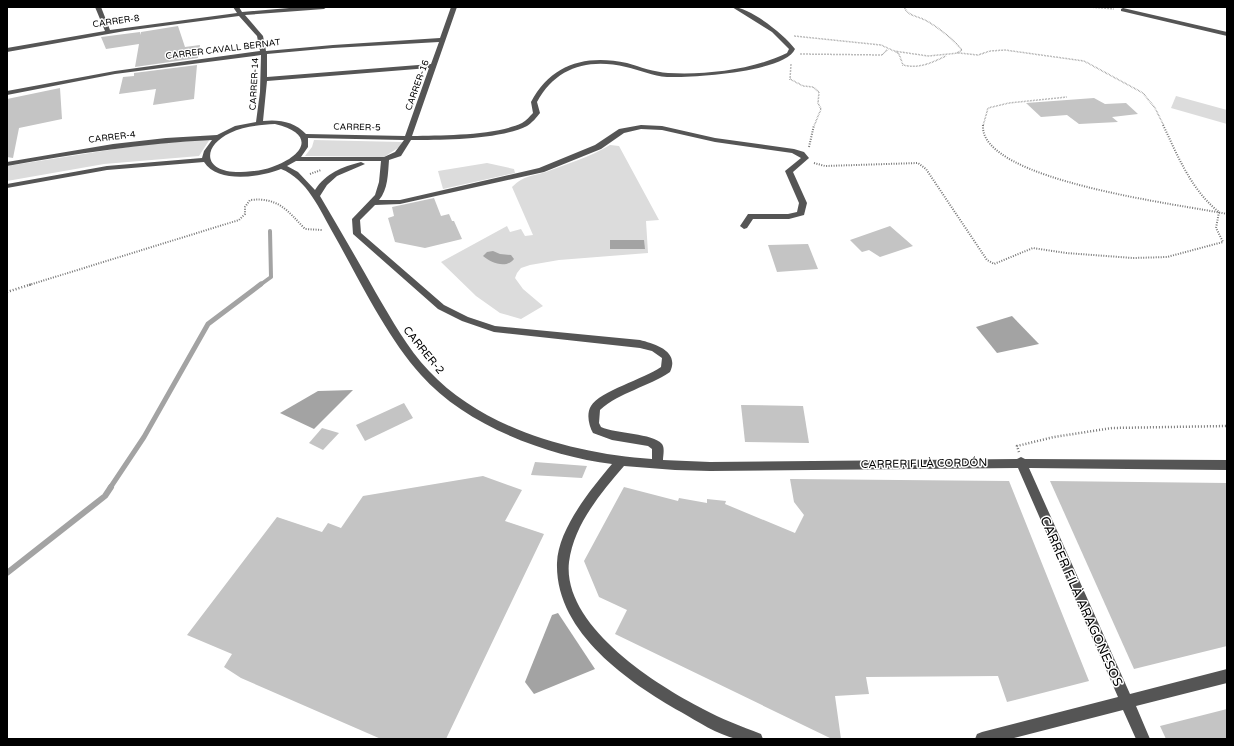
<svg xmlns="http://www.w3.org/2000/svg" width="1234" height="746" font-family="'Varela Round',sans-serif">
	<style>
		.green { fill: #dcdcdc }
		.water { fill: #a3a3a3 }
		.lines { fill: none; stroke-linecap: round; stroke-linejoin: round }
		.stream-far2 { stroke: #a3a3a3; stroke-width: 4 }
		.stream-far1 { stroke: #a3a3a3; stroke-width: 5 }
		.stream { stroke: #a3a3a3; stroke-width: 6 }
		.building { fill: #c4c4c4 }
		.path-far2 { stroke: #777; stroke-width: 1.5; stroke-dasharray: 0.5 1; stroke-linecap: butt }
		.path-far1 { stroke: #777; stroke-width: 2; stroke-dasharray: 1 1.5; stroke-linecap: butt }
		.path { stroke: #777; stroke-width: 2.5; stroke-dasharray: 1 2; stroke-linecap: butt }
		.minor { fill: #555; fill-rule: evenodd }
		.labels { text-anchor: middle; stroke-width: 3; stroke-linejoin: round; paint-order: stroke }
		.far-street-label { font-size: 9px; fill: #000; stroke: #fff }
		.street-label { font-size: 11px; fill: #000; stroke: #fff }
		.near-street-label { font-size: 13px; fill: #000; stroke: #fff }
	</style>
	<rect width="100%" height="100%" fill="#fff"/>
	<g class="green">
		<polygon points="1176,96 1227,110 1227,124 1171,108"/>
		<polygon points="210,139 199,156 104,164 7,181 7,166 141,145"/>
		<polygon points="314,140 402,142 401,146 384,157 305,156 312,147"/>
		<path d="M610,145L619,146L659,220L646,221L648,253L559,260L530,265L521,268L517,273L515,278L523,289L543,306L521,319L500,313L476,296L441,262L507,226L510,232L521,229L525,236L533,235L512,187C525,175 530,177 546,172C567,164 590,157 610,145Z"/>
		<polygon points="487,163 514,169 515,173 443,189 438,171"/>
	</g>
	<g class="water">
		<polygon points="610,240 644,240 645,249 610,249"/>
		<path d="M493,251L500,254L511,255L514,259C506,269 491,263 483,256L487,252Z"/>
		<polygon points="1012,316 1039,344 997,353 976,327"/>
		<polygon points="353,390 314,429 280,413 318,391"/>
		<polygon points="558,613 595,669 534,694 525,682 552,615"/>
	</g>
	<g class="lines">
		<polyline class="stream-far2" points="260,285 271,277 270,231"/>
		<polyline class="stream-far1" points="110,488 144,437 208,324 261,284"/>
		<polyline class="stream" points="7,573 105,496 111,487"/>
	</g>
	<g class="building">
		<polygon points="178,26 185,47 200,45 198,58 135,67 139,44 106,49 101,37 140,32 140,35 141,32"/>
		<polygon points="197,65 194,99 153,105 156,89 119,94 123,77 134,76 134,73"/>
		<polygon points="60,88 62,119 19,128 13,158 7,157 7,99"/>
		<polygon points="1094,98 1105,104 1126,103 1138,114 1112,117 1118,122 1079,124 1067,115 1041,117 1026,103"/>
		<polygon points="434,198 441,216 449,214 452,221 454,221 462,239 425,248 395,242 388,218 394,216 392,207"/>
		<polygon points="890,226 913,246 880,257 869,250 862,252 850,240"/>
		<polygon points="808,244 818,269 777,272 768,245"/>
		<polygon points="404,403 413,418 365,441 356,425"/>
		<polygon points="741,405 803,406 809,443 745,442"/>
		<polygon points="322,428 339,433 323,450 309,443"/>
		<polygon points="535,462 587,466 582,478 531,475"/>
		<polygon points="483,476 522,490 505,521 544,534 446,739 381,739 241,678 224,667 232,654 187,635 277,517 322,532 328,523 341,528 363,496"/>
		<polygon points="790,479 1009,481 1089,681 1007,702 998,676 866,677 869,694 835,696 841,739 832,739 615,634 627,610 599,597 584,561 624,487 678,501 679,498 707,503 707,499 726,501 725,504 795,533 804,515 794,502"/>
		<polygon points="1050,481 1227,483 1227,646 1134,669"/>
		<polygon points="1227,709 1227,739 1166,739 1160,726"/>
	</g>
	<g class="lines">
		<g class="path-far2">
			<path d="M904,7C908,16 917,16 925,20C938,27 953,39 962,50L957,53"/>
			<polyline points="1089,7 1114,9"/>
			<polyline points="794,36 881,45 894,51 928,56 959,53 978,55 990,51 1005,50 1084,61 1143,93 1155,108 1164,126"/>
			<path d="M896,52L899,54L903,65C919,69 931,63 946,56"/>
			<polyline points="800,54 882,55 887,50"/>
			<polyline points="791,64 790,79 803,86 813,87 819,92 818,103 821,109 814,126"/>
			<polyline points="983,126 988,108 1009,103 1067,97"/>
		</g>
		<g class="path-far1">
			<path d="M983,125C979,181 1185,205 1227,214"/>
			<path d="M1163,125C1178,156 1191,190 1219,212"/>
			<polyline points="809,147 814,125"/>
			<polyline points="814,163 825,166 918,163 926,169 987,260 994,264 1033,248 1066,253 1133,258 1167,257 1223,242 1216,228 1219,212"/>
			<polyline points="310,174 321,170"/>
			<path d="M29,285L239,220L245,214V207L250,200C278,197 287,210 305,229L322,230"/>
		</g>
		<g class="path">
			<polyline points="7,292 32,284"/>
			<polyline points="1019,452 1017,446 1054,437 1112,428 1227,426"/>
		</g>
		<g class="minor">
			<path d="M95,7H101L110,30L237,13L233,7H239L242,12L301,7H327L324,9L245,15L263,36L266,51L333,45L440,38L451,7H457L412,136C443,135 494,136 522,123C526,121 530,116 533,113L531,102C551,64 586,54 627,63C640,67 654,72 668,73C707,75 752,70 787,53L789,49L772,32L732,7C750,7 785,35 795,49C786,72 691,78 667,77C653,76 640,70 626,67C589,58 556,67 537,102L540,113C537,117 532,123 527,126C498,140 444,140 411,140L401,156L389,160C388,173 388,190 379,200H400L539,168L595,145L619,129L641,125L662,126L715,138L794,149L804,152L809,158L793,172L807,203L804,215L789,219H753L747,228L744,229L740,226L748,214H788L797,212L799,203L785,171L801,158L792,153L715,142L662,130L641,129L624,133L601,149L544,172L400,204L375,205L360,220L361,233L444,305L468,317L495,326L640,340C655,344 680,351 670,372C648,387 620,392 600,410L599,423L601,427C616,434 653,433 662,444C665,448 663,456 663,460L710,462L1017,459L1021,457L1025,459L1227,460V470L1029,468L1130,694L1227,669V683L1136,706L1150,739H1136L1123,710L1010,739H975L977,734L982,732L1118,697L1018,468L710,471L675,470L624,466C601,493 574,524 569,562C562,625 654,684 703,709C721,719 741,726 761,734L763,739C755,739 744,741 736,739C717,734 698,722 681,712C628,682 555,632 557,563C558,529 591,489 612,464C547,456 465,425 421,375C386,336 359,279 333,233C320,210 307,179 281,169C261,177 218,184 204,162L107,170L7,188V184L107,166L202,158L204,151L212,140C143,143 75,154 7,166V162L113,144L166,138L217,135L235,126L256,122L260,92L261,55L115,74L7,95V91L115,71L260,51L257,36L239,16L125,31L7,52V48L105,31ZM439,42L431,64L267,77V54L333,48ZM429,68L405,136L306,134C295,122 279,119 263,121L267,81ZM275,124C317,134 304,156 272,167C261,171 248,172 236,172C201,170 204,145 230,133C244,126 260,125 275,124ZM308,138L404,140L395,152L384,157H301L308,147ZM296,161H381L379,182L375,195L352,219L353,234L438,309L462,321L494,332L640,348L652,351L662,358L661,367C644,379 600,391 591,406C586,414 589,426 593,433L612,440L648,446L652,449V459C575,454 483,429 429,371C407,348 392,320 376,293C358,261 339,228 320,196L327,185L337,176L365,164L361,162C342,167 326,173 315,190L298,172L287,166Z"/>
			<polygon points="1123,8 1227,32 1227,36 1121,11 1121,9"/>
		</g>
	</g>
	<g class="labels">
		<g class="far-street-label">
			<text transform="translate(116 21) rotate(-8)" y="3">CARRER-8</text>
			<text transform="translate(223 49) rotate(-7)" y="3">CARRER CAVALL BERNAT</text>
			<text transform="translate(254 84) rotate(-87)" y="3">CARRER-14</text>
			<text transform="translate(417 85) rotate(-70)" y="3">CARRER-16</text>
			<text transform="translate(357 127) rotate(1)" y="3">CARRER-5</text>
			<text transform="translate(112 137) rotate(-7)" y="3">CARRER-4</text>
		</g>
		<g class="street-label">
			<text transform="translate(424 350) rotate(51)" y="4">CARRER-2</text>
			<text transform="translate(924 463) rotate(-1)" y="4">CARRER FILÀ CORDÓN</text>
		</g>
		<g class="near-street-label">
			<text transform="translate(1082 601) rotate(66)" y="5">CARRER FILÀ ARAGONESOS</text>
		</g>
	</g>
	<rect width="1234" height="746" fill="none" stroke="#000000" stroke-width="16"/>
</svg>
